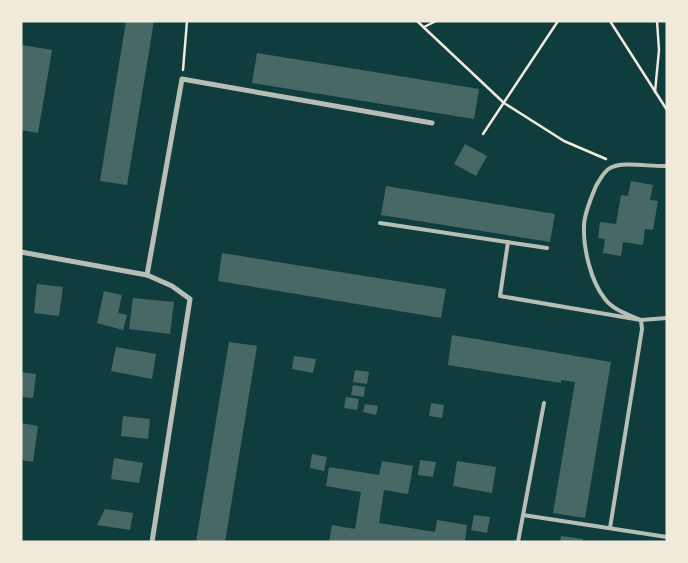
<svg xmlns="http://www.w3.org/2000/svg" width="688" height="563" font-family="'Noto Sans',sans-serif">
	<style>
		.building { fill: #486865 }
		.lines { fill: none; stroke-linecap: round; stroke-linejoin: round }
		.path { stroke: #f1e9da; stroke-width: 2.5 }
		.service { stroke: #b8beb3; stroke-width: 4 }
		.minor { stroke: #b8beb3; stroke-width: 5 }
	</style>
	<rect width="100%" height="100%" fill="#0f3d3e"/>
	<g class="building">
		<polygon points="126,21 154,21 127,185 100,181"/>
		<polygon points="22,45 52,50 38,133 21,130"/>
		<polygon points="257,53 479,89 474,119 252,83"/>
		<polygon points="465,144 487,156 476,176 454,164"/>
		<polygon points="631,181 653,185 650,200 658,201 653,230 645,229 643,245 623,242 621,256 603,253 605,239 598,238 600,222 616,224 621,195 628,196"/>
		<polygon points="386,186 555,214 550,242 381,215"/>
		<polygon points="222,253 446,289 441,318 218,281"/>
		<polygon points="37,284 63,287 59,316 34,313"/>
		<polygon points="104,291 122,295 118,313 127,315 123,330 97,323"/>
		<polygon points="133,298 174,302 170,334 129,329"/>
		<polygon points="452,335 611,362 585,518 553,513 575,382 561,380 561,383 448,365"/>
		<polygon points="229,342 257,346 225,542 196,542"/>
		<polygon points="116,347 156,354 152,379 111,371"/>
		<polygon points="294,356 316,359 313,373 292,369"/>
		<polygon points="355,370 369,372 367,384 353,382"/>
		<polygon points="21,372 36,374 33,398 21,397"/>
		<polygon points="353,385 365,387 364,397 351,395"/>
		<polygon points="346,397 359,399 357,410 344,408"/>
		<polygon points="431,403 444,405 442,418 429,416"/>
		<polygon points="365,404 378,406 376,415 363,412"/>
		<polygon points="123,416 150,419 148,439 121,436"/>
		<polygon points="21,423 38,426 33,462 21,460"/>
		<polygon points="312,454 327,457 324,471 310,468"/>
		<polygon points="114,458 143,463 139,483 111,479"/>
		<polygon points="420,460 436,462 433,477 418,475"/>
		<polygon points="382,461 413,466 408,494 384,490 379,523 435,532 437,520 467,525 465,542 329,542 332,525 355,529 361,492 326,486 329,467 379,475"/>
		<polygon points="457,461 496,467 492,493 453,486"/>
		<polygon points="105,509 133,513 130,530 97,525"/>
		<polygon points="474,515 490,517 487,533 471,530"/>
		<polygon points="561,536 583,539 583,542 560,542"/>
	</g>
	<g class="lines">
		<g class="path">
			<polyline points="417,21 504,103 564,141 606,159"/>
			<polyline points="610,21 667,110"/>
			<polyline points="424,27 436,21"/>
			<polyline points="183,70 187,21"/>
			<polyline points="655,92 659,50 657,21"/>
			<polyline points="483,134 558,21"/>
		</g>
		<g class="service">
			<polyline points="380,223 547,248"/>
			<polyline points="508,242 500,296 641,320 667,318"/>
			<polyline points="523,515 667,537"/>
			<path d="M610,528L642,329L641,320C629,315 613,310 605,299C591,282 583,248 584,226C584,214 591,198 596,186C599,181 604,171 610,168C623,161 651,167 667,166"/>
			<polyline points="518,542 544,403"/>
		</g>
		<g class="minor">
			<polyline points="21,252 147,275 172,286 190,299 152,542"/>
			<polyline points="147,275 182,79 432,123"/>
		</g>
	</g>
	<rect width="688" height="563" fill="none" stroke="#f1e9da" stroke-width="45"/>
</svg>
